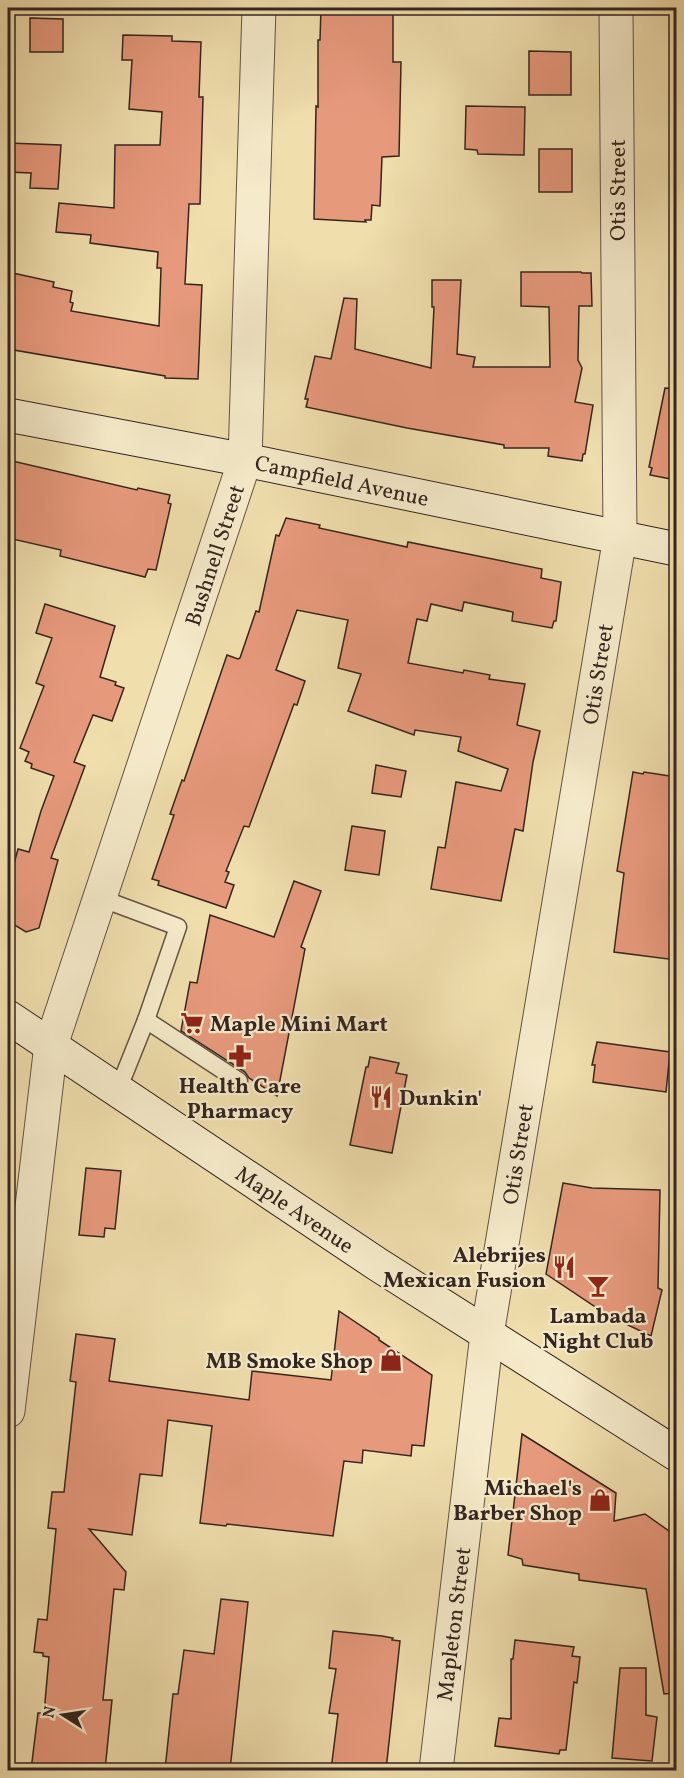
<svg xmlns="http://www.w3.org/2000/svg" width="684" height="1778" font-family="Vollkorn,serif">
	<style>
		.building { fill: #e7997c; stroke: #332520; stroke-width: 1.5 }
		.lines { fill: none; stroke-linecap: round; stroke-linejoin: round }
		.lane-casing { stroke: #625343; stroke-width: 19 }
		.street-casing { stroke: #625343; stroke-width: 35 }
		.secondary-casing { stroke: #332520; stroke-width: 35 }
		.lane { stroke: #f5eaca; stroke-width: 16 }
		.street { stroke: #f5eaca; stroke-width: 33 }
		.secondary { stroke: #f5eaca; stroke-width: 33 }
		.labels { text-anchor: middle; stroke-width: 4.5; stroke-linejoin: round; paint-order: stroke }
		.street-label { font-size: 22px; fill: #332520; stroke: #f5eaca }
		.poi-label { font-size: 22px; font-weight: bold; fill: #332520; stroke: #f5eaca; text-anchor: end }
	</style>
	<rect width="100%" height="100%" fill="#f0dead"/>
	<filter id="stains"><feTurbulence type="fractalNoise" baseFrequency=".00333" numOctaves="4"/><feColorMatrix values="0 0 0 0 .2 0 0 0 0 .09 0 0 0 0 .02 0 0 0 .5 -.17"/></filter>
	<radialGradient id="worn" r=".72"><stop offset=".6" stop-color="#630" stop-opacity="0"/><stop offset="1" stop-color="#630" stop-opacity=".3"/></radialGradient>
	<g class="building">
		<polygon points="321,8 393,8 393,62 401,62 399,156 382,157 380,206 372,205 371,220 365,220 366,222 314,219 316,106 318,107 318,40 320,40"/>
		<polygon points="30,18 63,19 63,52 30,52"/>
		<polygon points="123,35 172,36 172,41 201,42 199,97 203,97 200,204 189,204 185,284 202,285 198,379 165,378 165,376 8,349 8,272 54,282 53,287 72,291 70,302 73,303 71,311 159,326 161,268 157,268 158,252 90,243 91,235 56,232 59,203 114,208 115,145 160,145 162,112 129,109 132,60 122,60"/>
		<polygon points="529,51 571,52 571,95 529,95"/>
		<polygon points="466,106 525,107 524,155 478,154 477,150 465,149"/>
		<polygon points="8,143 61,145 58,189 30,188 31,173 8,172"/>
		<rect x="539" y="149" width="33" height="43"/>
		<polygon points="521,272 581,272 582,273 591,273 592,306 579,306 578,360 582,368 575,402 593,405 585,454 583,454 582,461 548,456 549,448 504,448 504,445 407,428 306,407 308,399 305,399 315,356 331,359 344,298 357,299 355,349 431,368 434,307 432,307 432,280 461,280 457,354 475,357 473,367 550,367 549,307 521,306"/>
		<polygon points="665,388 676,389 676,480 650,475 652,468 649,467"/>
		<polygon points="8,460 137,490 138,488 170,495 168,503 171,504 156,570 148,569 145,577 60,556 61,550 8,538"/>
		<polygon points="286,518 320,525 319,528 407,547 408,542 542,569 541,578 561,582 556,621 554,621 552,628 512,621 513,612 464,602 462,611 431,604 427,621 417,619 408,663 463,673 464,670 490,675 489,679 525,684 517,725 540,731 533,762 523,831 515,829 501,901 431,889 438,847 445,848 456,782 501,791 508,769 458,751 461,737 415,730 414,735 348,711 361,674 338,668 348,620 297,610 276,670 305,681 297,705 294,704 249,827 244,826 226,871 229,872 225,882 234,885 226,908 158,885 159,881 152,879 174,815 170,814 182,780 184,781 227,655 238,659 240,658 256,611 259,612 276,535 279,536"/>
		<polygon points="45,604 115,626 100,677 116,682 115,685 124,688 112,721 93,715 74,762 85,766 51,858 58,860 39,928 26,932 8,921 8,886 18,849 29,852 41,811 54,776 31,768 32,764 25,761 29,752 20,748 44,686 36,683 52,638 36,633"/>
		<polygon points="376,765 406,771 401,797 372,793"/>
		<polygon points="633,772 643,774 644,772 676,777 676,960 614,952 624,873 617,871"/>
		<polygon points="352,826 385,831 379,875 345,870"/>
		<polygon points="294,881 321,891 301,947 305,949 277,1096 249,1078 245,1072 181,1031 190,982 197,983 210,915 274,937"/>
		<polygon points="597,1042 670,1052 666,1092 593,1082 595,1065 592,1065"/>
		<polygon points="370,1057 399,1063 396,1073 407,1075 392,1153 350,1145 366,1067 368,1067"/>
		<polygon points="86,1168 121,1171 115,1229 105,1228 104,1237 79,1235"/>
		<polygon points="563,1183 592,1188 660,1190 658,1288 662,1290 651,1336 609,1316 546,1274"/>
		<polygon points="339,1311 379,1338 379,1340 432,1375 424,1446 412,1445 411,1456 363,1450 362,1463 344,1461 333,1536 227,1524 226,1526 200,1523 212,1426 168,1420 162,1476 140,1474 132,1535 89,1529 126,1572 124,1590 114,1589 103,1700 112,1700 105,1770 31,1770 38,1713 44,1713 49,1657 43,1656 43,1653 34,1652 38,1619 47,1620 56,1529 48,1528 52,1492 64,1492 76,1382 70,1381 76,1334 115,1339 109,1381 249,1400 252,1371 331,1380"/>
		<polygon points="522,1434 616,1493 614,1521 645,1514 676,1536 676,1693 664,1694 646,1589 579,1580 579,1574 523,1565 522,1559 508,1555"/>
		<polygon points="221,1599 248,1602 230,1770 165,1770 173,1694 178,1694 184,1650 214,1654"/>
		<polygon points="333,1631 382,1636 393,1638 392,1640 400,1641 386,1770 331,1770 338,1714 329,1713 336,1669 329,1668"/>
		<polygon points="515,1640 574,1647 572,1656 580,1657 577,1683 574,1682 566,1750 560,1750 559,1754 495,1746 499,1718 511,1719 511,1659 513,1659"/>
		<polygon points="620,1668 646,1668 646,1715 657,1717 652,1761 612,1758"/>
	</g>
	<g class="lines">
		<g class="lane-casing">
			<g id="lane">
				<polyline points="100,898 178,927 146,1020 118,1090"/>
				<polyline points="146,1020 239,1081"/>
			</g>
		</g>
		<g class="street-casing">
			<g id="street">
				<polyline points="8,1411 51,1045 245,460 259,8"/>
				<polyline points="436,1770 487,1334 620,537 616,8"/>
			</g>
		</g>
		<g class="secondary-casing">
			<g id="secondary">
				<polyline points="8,415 245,460 676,549"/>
				<polyline points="8,1017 377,1264 676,1454"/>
			</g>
		</g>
		<use href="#lane" class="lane"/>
		<use href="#street" class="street"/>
		<use href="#secondary" class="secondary"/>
	</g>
	<defs>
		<g id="supermarket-bare" transform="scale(1.8)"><path d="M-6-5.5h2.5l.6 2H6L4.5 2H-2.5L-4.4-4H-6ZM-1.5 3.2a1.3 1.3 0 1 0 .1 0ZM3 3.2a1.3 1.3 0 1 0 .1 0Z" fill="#8f2418" stroke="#f5eaca" stroke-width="2.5" paint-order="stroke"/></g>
		<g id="pharmacy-bare" transform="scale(1.8)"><path d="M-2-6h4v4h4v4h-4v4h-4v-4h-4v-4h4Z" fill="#8f2418" stroke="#f5eaca" stroke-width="2.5" paint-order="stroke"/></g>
		<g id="restaurant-bare" transform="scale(1.8)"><path d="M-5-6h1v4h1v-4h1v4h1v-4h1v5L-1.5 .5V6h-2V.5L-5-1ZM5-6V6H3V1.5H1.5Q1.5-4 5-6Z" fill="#8f2418" stroke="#f5eaca" stroke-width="2.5" paint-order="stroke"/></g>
		<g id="bar-bare" transform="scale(1.8)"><path d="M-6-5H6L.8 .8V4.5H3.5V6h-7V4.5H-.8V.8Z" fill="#8f2418" stroke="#f5eaca" stroke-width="2.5" paint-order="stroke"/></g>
		<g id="shop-bare" transform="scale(1.8)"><path d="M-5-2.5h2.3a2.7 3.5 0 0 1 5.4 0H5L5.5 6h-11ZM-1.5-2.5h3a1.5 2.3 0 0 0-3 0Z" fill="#8f2418" stroke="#f5eaca" stroke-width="2.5" paint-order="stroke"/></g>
	</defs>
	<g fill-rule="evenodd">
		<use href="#supermarket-bare" x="192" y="1023"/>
		<use href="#pharmacy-bare" x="240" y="1056"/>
		<use href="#restaurant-bare" x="381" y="1097"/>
		<use href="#restaurant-bare" x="564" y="1267"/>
		<use href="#bar-bare" x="598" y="1286"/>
		<use href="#shop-bare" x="391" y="1360"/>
		<use href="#shop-bare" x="600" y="1500"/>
	</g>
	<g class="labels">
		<g class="street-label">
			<text transform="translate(617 190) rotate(-90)" y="8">Otis Street</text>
			<text transform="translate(342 480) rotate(12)" y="8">Campfield Avenue</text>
			<text transform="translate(214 555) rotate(-72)" y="8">Bushnell Street</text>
			<text transform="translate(597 674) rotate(-81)" y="8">Otis Street</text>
			<text transform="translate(517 1154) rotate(-81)" y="8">Otis Street</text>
			<text transform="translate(295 1209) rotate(34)" y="8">Maple Avenue</text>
			<text transform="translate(453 1624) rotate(-83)" y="8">Mapleton Street</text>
		</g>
		<g class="poi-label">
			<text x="210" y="1031" text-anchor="start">Maple Mini Mart</text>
			<text x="240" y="1093" text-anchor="middle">Health Care<tspan x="240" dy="25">Pharmacy</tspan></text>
			<text x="399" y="1105" text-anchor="start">Dunkin'</text>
			<text x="546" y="1262">Alebrijes<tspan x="546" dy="25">Mexican Fusion</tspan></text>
			<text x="598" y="1323" text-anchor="middle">Lambada<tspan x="598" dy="25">Night Club</tspan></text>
			<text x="373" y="1368">MB Smoke Shop</text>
			<text x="582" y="1495">Michael's<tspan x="582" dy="25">Barber Shop</tspan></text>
		</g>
	</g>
	<rect width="684" height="1778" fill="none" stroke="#f0dead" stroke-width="30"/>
	<rect x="9" y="9" width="666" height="1760" fill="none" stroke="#332520" stroke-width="3"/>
	<rect x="15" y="15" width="654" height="1748" fill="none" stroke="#332520" stroke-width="1.5"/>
	<g transform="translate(63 1715) rotate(282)" stroke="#f5eaca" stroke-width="4.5" paint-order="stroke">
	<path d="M0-4.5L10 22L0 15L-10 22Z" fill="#332520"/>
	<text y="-9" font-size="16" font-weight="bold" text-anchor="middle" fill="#332520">N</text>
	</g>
	<rect width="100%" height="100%" filter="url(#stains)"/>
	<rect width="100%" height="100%" fill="url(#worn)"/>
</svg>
